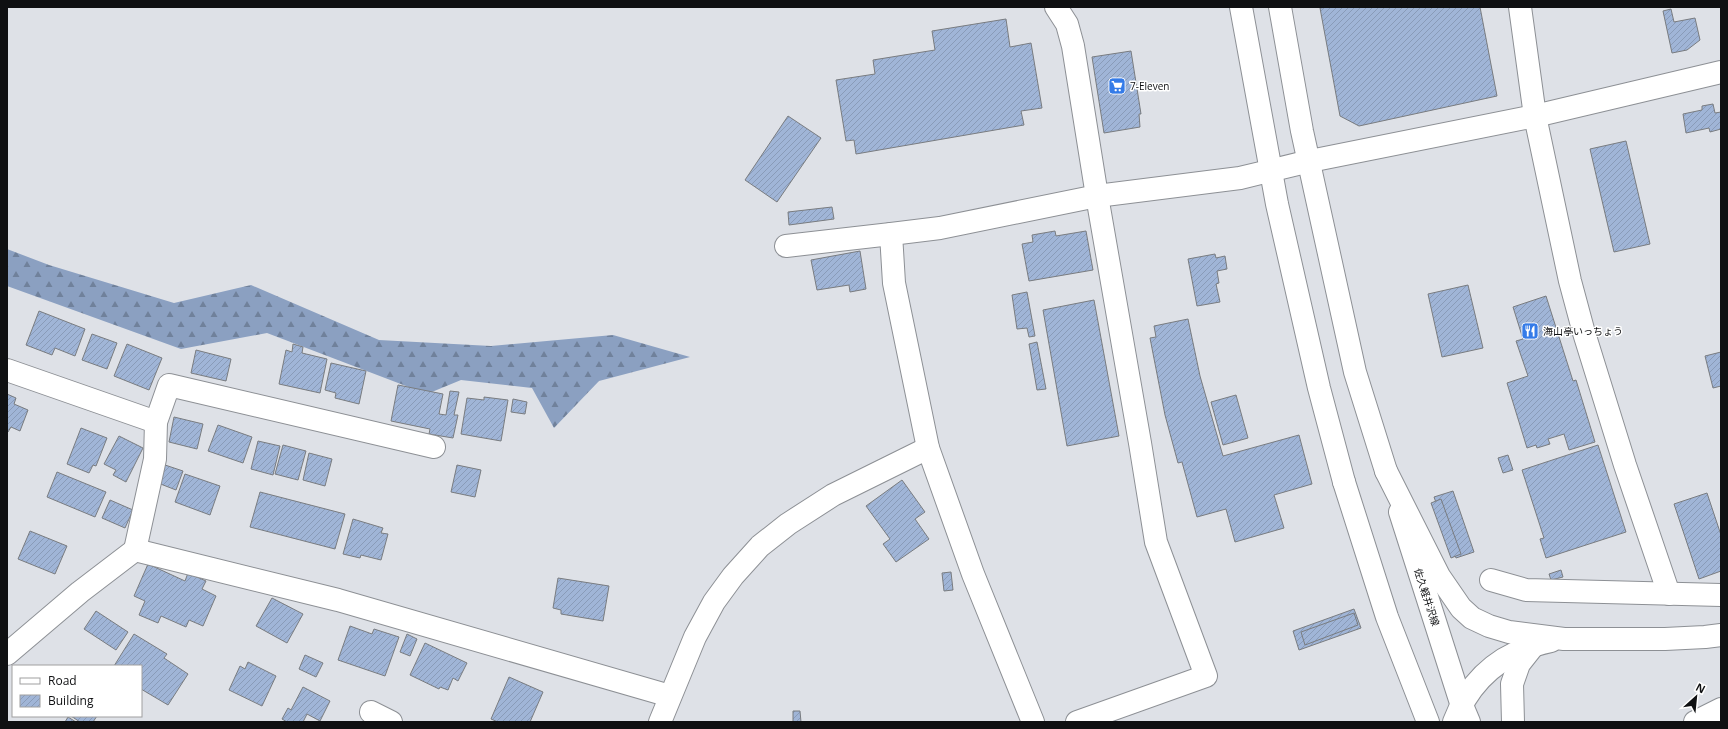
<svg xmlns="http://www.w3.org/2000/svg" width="1728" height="729" font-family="'Open Sans','Noto Sans JP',sans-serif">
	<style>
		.forest { fill: url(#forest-firs) }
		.building { fill: url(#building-hatch); stroke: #797c80 }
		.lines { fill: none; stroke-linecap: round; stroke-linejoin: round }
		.minor-casing { stroke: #8d9095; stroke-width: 24 }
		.major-casing { stroke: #8d9095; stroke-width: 24 }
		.highway-casing { stroke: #8d9095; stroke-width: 24 }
		.minor { stroke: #fff; stroke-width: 22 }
		.major { stroke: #fff; stroke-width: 22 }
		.highway { stroke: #fff; stroke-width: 22 }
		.labels { text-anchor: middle; stroke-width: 3; stroke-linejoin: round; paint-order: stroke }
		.poi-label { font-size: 10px; fill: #0f1012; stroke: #fff; text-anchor: start }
		.street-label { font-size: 10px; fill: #0f1012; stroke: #fff }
	</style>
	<defs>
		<pattern id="forest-firs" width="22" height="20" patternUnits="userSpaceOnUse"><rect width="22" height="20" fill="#8ba0c1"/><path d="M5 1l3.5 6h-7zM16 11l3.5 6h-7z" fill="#70819b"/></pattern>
		<pattern id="building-hatch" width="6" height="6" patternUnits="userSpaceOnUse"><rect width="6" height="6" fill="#a0b5d7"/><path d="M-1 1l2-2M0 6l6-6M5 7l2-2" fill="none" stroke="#899bb8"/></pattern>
	</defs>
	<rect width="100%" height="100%" fill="#dee1e7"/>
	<polygon class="forest" points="7,249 49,265 174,303 251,285 379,340 491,346 613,335 690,357 599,381 554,428 532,388 461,380 427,394 267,333 181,349 7,286"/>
	<g class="building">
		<polygon points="1327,7 1480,7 1497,96 1359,126 1340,116 1320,8"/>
		<polygon points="1671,9 1674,22 1695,18 1700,40 1687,50 1672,53 1663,11"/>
		<polygon points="1006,19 1010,47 1031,43 1042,108 1021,111 1024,125 856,154 854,140 846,141 836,80 875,74 873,60 935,50 932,31"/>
		<polygon points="1131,51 1141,114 1139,114 1140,127 1104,133 1092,57"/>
		<polygon points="1713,104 1715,113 1721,112 1721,129 1710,132 1709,128 1686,133 1683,114 1702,110 1702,106"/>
		<polygon points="788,116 821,138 777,202 745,180"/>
		<polygon points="1626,141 1650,244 1614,252 1590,149"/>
		<polygon points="832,207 834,219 789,225 788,212"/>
		<polygon points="1055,231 1056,236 1086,231 1093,270 1029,281 1022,244 1033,242 1032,235"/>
		<polygon points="860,251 866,289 850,292 849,285 817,290 811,260"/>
		<polygon points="1215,254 1216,258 1225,256 1227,269 1217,271 1219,283 1216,284 1220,302 1197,306 1188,259"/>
		<polygon points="1468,285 1483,348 1442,357 1428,294"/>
		<polygon points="1027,292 1035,336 1029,337 1027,328 1017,329 1012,295"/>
		<polygon points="1546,296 1573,381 1576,380 1595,442 1569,450 1564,434 1548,439 1550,444 1537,448 1536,445 1527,448 1507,383 1528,376 1516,341 1523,339 1513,307"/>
		<polygon points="1094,300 1119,436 1067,446 1043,310"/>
		<polygon points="39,311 85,329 75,356 55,348 52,355 26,345"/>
		<polygon points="1188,319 1200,376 1223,456 1299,435 1312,484 1274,495 1284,528 1235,542 1226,509 1197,517 1182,462 1178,463 1165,415 1150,338 1156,337 1154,326"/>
		<polygon points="92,334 117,343 107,369 82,360"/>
		<polygon points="1037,342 1046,389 1037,390 1029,344"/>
		<polygon points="127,344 162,358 149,390 114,376"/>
		<polygon points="293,344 303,347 302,353 327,359 320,393 279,384 286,350 292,352"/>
		<polygon points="196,350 231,359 226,381 191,373"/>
		<polygon points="1721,352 1721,386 1713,388 1705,356"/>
		<polygon points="331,363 366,371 359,404 335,398 336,393 325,390"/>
		<polygon points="398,385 443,394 439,414 446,415 450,391 459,392 454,415 458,415 453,438 429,434 430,429 391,421"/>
		<polygon points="7,394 16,398 14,404 28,410 20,431 11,427 8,432 7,432"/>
		<polygon points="1236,395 1248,438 1223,445 1211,402"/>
		<polygon points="484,397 508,400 501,441 461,434 467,398 484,400"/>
		<polygon points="513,399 527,402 525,414 511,412"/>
		<polygon points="174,417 203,424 197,449 169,442"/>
		<polygon points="218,425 252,437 243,463 208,451"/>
		<polygon points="81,428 107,438 96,466 93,465 89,473 67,464"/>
		<polygon points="119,436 143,448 126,482 113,475 116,470 104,464"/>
		<polygon points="258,441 280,446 273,475 251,469"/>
		<polygon points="283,445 306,451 298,480 275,474"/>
		<polygon points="1598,445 1626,532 1546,558 1540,539 1544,538 1522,470"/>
		<polygon points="309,453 332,459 325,486 303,480"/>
		<polygon points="1508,455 1513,470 1503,473 1498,458"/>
		<polygon points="165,465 183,471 176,490 158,483"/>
		<polygon points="457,465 481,470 475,497 451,492"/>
		<polygon points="57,472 106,492 95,517 47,497"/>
		<polygon points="185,474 220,486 210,515 175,502"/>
		<polygon points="902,480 925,512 915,519 929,539 896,562 883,544 890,539 866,506"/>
		<polygon points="1453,491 1474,552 1456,558 1434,497"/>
		<polygon points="260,492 345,514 335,549 250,527"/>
		<polygon points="1707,493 1721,535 1721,571 1699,579 1674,504"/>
		<polygon points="1441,499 1461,554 1451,558 1431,503"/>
		<polygon points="110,500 133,510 125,528 102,518"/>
		<polygon points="353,519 383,528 381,533 388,534 381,560 361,555 360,558 343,554"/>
		<polygon points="30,531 67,546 55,574 18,559"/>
		<polygon points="148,564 185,581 188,573 206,581 202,589 216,596 203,626 189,620 186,627 161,616 158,623 139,615 145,601 134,596"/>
		<polygon points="1561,570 1563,577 1551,580 1549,574"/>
		<polygon points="951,572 953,590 944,591 942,573"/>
		<polygon points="558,578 609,586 603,621 561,614 561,610 553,608"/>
		<polygon points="272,598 303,614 287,643 256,626"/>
		<polygon points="1354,609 1361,628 1299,650 1293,631"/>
		<polygon points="96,611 128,632 116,650 84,629"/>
		<polygon points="1354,613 1358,625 1305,645 1301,632"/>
		<polygon points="350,626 372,634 374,629 399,637 385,676 338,660"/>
		<polygon points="134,634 167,654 164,658 188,674 168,705 141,689 141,666 114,666"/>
		<polygon points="407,634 417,639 410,656 400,652"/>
		<polygon points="425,643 467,663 458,681 453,678 448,690 440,687 439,689 410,675"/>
		<polygon points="305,655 323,663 316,677 299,669"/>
		<polygon points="248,662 276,676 262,706 229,690 240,666 245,669"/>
		<polygon points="509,677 543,692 530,722 498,722 491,719"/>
		<polygon points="303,687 330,701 320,721 307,714 303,722 287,722 282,719 288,708 291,710"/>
		<polygon points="793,711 800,711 801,722 793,722"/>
		<polygon points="71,716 97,716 93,722 80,722"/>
		<polygon points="68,717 76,722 65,722"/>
	</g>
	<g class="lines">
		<g class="minor-casing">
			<g id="minor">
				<polyline points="1056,7 1067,24 1073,46 1097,196 1140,443 1156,542 1206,676 1077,722"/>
				<polyline points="1241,7 1277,204 1319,388 1344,482"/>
				<polyline points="1280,7 1302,131 1355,372 1386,471"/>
				<polyline points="1520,7 1535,116 1570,281 1584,333 1625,465 1669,594"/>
				<polyline points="786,246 891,234"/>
				<polyline points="7,370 156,422"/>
				<polyline points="135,550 155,459 156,422 169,385 434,447"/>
				<polyline points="1491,580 1526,590 1721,595"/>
				<polyline points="7,654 80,592 135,550 338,600 670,696"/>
				<polyline points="371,712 391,722"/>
				<polyline points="660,722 695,637 714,602 733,576 760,546 788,524 833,495 928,448"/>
				<polyline points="1033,722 973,574 928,448 894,283 891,234 940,228 1097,196 1240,178 1310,161 1535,116 1721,72"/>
				<polyline points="1513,722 1512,684 1519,664 1534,645"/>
			</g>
		</g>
		<g class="major-casing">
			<g id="major">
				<polyline points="1344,482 1387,617 1428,722"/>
				<polyline points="1400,512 1461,703 1469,722"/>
			</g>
		</g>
		<g class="highway-casing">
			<g id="highway">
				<polyline points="1386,471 1439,576 1461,608 1472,618 1489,626 1509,632 1564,639 1665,639 1705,637 1721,635"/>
				<path d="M1454,722C1471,677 1504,651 1551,641"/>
				<polyline points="1695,722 1721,709"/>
			</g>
		</g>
		<use href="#minor" class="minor"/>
		<use href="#major" class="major"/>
		<use href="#highway" class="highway"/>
	</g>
	<defs>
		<g id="supermarket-square" transform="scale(0.9)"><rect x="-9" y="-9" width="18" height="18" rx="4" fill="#347be8" stroke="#fff"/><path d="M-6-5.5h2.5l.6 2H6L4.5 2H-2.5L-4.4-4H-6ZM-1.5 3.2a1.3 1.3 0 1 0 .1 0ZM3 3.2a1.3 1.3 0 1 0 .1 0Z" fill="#fff"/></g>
		<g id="restaurant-square" transform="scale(0.9)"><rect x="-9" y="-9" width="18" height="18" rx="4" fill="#347be8" stroke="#fff"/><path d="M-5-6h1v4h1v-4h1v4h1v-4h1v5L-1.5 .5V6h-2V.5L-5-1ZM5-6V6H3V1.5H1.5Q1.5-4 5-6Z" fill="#fff"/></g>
	</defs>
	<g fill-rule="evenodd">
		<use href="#supermarket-square" x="1117" y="86"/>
		<use href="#restaurant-square" x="1530" y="331"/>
	</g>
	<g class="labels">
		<g class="poi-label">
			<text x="1130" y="90">7-Eleven</text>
			<text x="1543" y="335">海山亭いっちょう</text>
		</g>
		<g class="street-label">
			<text transform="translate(1427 597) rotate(72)" y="4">佐久軽井沢線</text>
		</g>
	</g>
	<rect width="1728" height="729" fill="none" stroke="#0f1012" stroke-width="16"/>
	<rect x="12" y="665" width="130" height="52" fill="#ffffff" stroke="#9f9fa0"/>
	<rect x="20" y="678" width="20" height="6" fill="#ffffff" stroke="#9f9fa0"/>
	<text x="48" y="685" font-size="12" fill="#0f1012">Road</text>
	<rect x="20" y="695" width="20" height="12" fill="url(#building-hatch)" stroke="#9f9fa0"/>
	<text x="48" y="705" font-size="12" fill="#0f1012">Building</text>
	<g transform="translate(1696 697) rotate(27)" stroke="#ffffff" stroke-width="3" paint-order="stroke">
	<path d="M0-3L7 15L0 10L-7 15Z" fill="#0f1012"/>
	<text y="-6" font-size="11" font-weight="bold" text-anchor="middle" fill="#0f1012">N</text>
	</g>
</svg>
